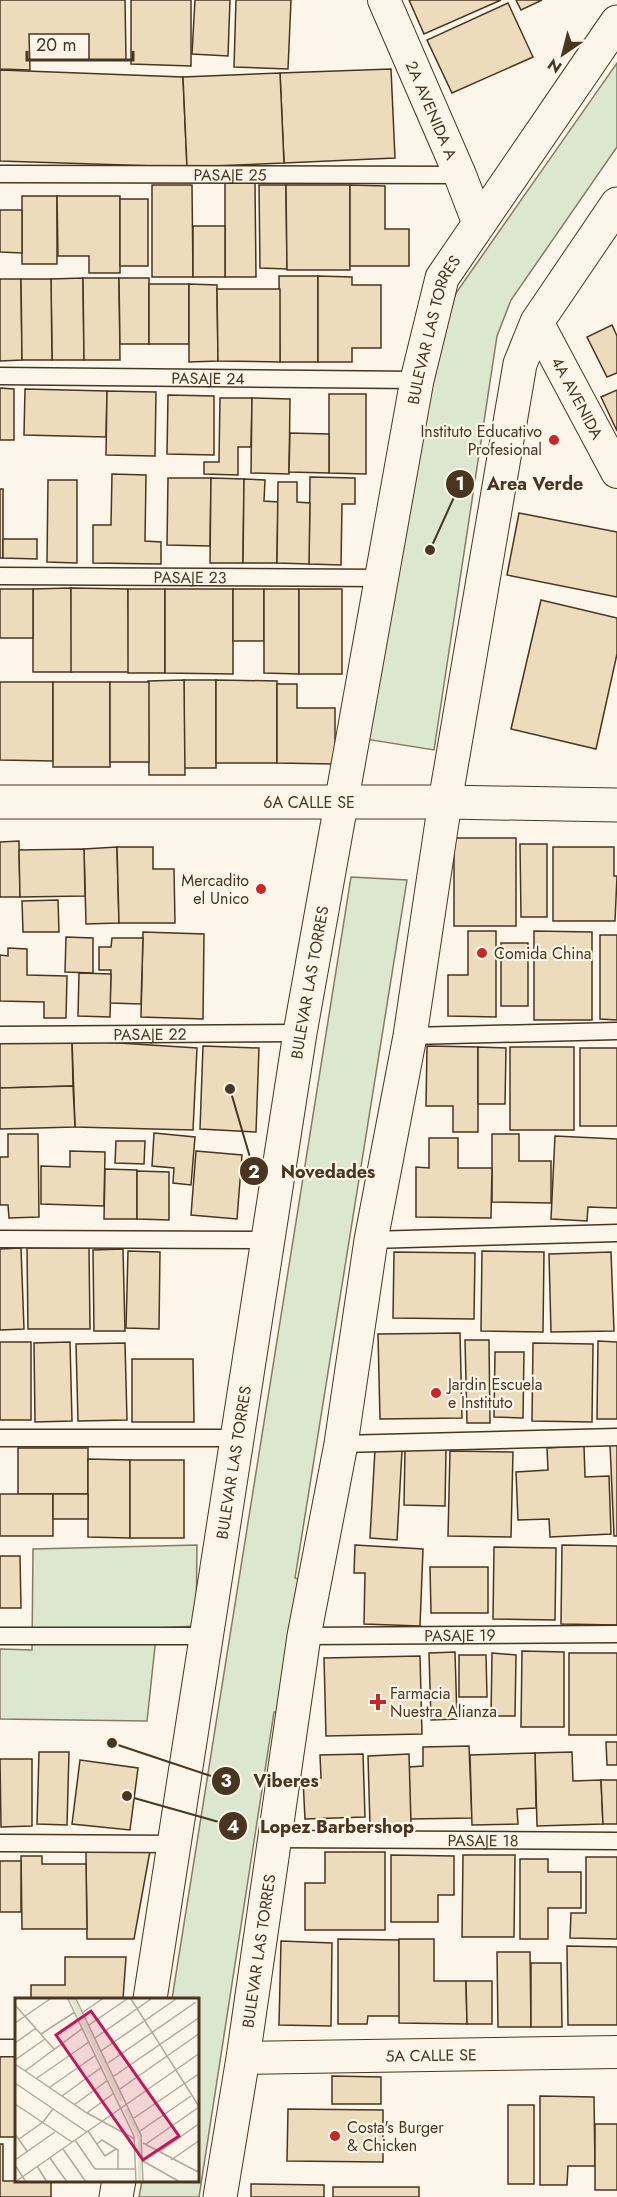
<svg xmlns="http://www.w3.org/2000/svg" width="617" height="2197" font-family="Jost,sans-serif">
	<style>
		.green { fill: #dce7d0; stroke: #887966; stroke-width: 1.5 }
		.building { fill: #ecdcbc; stroke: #4a3520; stroke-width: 1.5 }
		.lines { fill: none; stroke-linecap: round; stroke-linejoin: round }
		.lane-casing { stroke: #4a3520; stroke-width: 19 }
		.street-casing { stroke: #4a3520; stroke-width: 34 }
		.secondary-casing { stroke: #4a3520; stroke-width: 35 }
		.lane { stroke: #fbf6e9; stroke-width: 16 }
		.street { stroke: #fbf6e9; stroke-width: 32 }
		.secondary { stroke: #fbf6e9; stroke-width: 33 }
		.poi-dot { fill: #c62828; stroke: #fbf6e9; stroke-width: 2 }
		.labels { text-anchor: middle; stroke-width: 4.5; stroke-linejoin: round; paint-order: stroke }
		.street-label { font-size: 16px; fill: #4a3520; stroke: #fbf6e9 }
		.poi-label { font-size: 16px; fill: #4a3520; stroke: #fbf6e9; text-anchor: start }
		.inset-road { fill: none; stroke: #b4a999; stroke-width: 1.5 }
		.view { fill: #c2185b; fill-opacity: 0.15; stroke: #c2185b; stroke-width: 3 }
		.inset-edge { fill: none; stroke: #4a3520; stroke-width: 3 }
		.leader { fill: none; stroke: #4a3520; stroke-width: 2 }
		.callout-dot { fill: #4a3520; stroke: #fbf6e9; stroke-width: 2 }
		.mark-label { font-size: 18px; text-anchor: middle; font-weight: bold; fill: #fff }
		.callout-label { font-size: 18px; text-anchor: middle; font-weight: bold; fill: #4a3520; stroke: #fbf6e9; stroke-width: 4.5; stroke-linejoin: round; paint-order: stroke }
	</style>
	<rect width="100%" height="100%" fill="#fbf6e9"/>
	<g class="green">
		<polygon points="617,63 617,147 511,300 497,336 434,750 359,738 434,362 456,293"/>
		<polygon points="351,877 407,880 295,1578 307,1582 283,1712 274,1712 199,2197 139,2197 142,2181 198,2180 198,1999 172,1999"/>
		<polygon points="197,1545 196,1626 157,1628 147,1721 0,1719 0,1649 32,1650 33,1549"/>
	</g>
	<g class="building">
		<polygon points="0,0 125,0 126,60 89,60 89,34 29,34 30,70 0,69"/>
		<polygon points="131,0 191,0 191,66 131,64"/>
		<polygon points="195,0 230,0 228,56 192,54"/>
		<polygon points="236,0 291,0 288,69 234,67"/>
		<polygon points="409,0 501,0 424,34"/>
		<polygon points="516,0 542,0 521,10"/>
		<polygon points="508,3 533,57 452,93 427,40"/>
		<polygon points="391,69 395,158 284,163 280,73"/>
		<polygon points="0,70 183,77 187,167 0,161"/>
		<polygon points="280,73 284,163 187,167 183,77"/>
		<polygon points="225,183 255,183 256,277 225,277"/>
		<polygon points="152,185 192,185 193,277 152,277"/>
		<polygon points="259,185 286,185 287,269 260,268"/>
		<polygon points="286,185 350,185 350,270 287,270"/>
		<polygon points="350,185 385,186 385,229 409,229 409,266 350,266"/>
		<rect x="22" y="196" width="35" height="68"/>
		<polygon points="57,196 120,196 120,273 89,273 89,256 58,256"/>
		<rect x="120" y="199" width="28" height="67"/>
		<polygon points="0,210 22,210 22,253 0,252"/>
		<rect x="193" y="226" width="32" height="51"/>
		<polygon points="279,276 318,276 318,362 280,362"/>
		<polygon points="318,276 352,277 352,285 381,285 381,348 352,348 352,362 318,362"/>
		<polygon points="83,278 84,360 52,360 51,279"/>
		<polygon points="83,278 119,278 120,360 84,360"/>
		<polygon points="119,278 149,278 149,344 120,344"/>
		<polygon points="0,279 21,279 22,360 0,361"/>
		<polygon points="21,279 51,279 52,360 22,360"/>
		<rect x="149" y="284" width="40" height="60"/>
		<polygon points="189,284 217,285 218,361 189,362"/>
		<polygon points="217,289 280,289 280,362 218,361"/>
		<polygon points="612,325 617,336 617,373 607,377 587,337"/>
		<polygon points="0,388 14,389 14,440 0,440"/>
		<polygon points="25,389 107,391 106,437 24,435"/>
		<polygon points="617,390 617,431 601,397"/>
		<polygon points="107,391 156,392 155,456 106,455"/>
		<polygon points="329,394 366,394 366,474 329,473"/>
		<polygon points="168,395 214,396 214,455 167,454"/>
		<polygon points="220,398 252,398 251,447 238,447 238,475 204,474 204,462 219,462"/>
		<polygon points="252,398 290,399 289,474 251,473"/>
		<polygon points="290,433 329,434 329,473 289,472"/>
		<polygon points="112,474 146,475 145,541 161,542 161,564 93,563 93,525 111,525"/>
		<polygon points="310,477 355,478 355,504 342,504 341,565 309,564"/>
		<polygon points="168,478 211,478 210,546 167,545"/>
		<polygon points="211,478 244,479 243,563 210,563"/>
		<polygon points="244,479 265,480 264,501 278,502 277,563 243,563"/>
		<polygon points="48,480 77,480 77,563 47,562"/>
		<polygon points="278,482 297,482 297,502 310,503 309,564 277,563"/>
		<rect x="0" y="489" width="3" height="69"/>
		<polygon points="519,513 617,532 617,597 507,575"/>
		<polygon points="3,539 37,539 37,559 3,558"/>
		<polygon points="71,588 72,672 33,672 33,589"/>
		<polygon points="71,588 128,589 129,672 71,672"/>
		<rect x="0" y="589" width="33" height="49"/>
		<rect x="128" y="589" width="37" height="84"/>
		<polygon points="165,589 233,589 233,674 165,673"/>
		<rect x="233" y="589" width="31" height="52"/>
		<polygon points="264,589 299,589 299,674 264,673"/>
		<rect x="299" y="589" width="43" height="85"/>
		<polygon points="541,600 617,618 617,654 596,749 511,729"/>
		<rect x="184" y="680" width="32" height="88"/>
		<polygon points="184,680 185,775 149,775 148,681"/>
		<polygon points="216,680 277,681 277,763 216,763"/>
		<polygon points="0,682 53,682 53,761 0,760"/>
		<rect x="53" y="682" width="57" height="85"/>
		<rect x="110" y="682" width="39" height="80"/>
		<polygon points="277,684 297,684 297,708 335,708 335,764 277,763"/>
		<rect x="454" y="838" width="62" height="88"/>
		<polygon points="19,841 20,897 0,897 0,842"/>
		<polygon points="520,844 547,844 547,917 521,917"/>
		<polygon points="117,847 119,923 86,924 84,849"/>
		<polygon points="117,847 153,847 153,869 174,869 175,923 119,923"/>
		<polygon points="553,847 614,847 614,876 617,876 615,921 553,921"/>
		<polygon points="84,849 85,896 20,897 19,850"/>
		<polygon points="58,900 59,932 23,932 22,901"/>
		<polygon points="468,931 496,931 496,1017 448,1016 448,975 468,975"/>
		<polygon points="534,931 592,932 592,1020 534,1020"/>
		<polygon points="143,932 204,934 203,1019 141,1017"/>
		<polygon points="600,935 617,935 617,1020 600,1019"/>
		<polygon points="66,937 93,938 93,973 65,972"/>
		<polygon points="112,938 143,938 141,1004 110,1003 111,970 99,970 99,947 111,947"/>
		<rect x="501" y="943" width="27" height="63"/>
		<polygon points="8,948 27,949 27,975 67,976 66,1018 44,1018 44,1002 0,1001 0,955 8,956"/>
		<polygon points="79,973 111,974 110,1017 78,1016"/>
		<polygon points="72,1040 73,1086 0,1088 0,1042"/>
		<polygon points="72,1040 197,1048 193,1130 75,1127"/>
		<polygon points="203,1046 259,1048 256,1132 200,1129"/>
		<polygon points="427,1046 478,1047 478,1132 453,1132 453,1106 426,1106"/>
		<polygon points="478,1047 506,1048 505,1104 478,1104"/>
		<rect x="510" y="1047" width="64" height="83"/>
		<rect x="580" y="1048" width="37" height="78"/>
		<polygon points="73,1086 75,1127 0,1129 0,1088"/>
		<polygon points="154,1133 195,1137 191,1185 173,1183 174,1168 152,1166"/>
		<polygon points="8,1134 38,1134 39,1217 9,1218 8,1205 0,1205 0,1157 8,1157"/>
		<polygon points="492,1134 519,1134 519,1161 551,1161 551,1203 492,1202"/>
		<polygon points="555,1136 617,1139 617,1208 588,1207 587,1221 551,1219"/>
		<polygon points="429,1138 458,1138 458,1168 492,1168 491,1218 416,1217 416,1167 429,1168"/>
		<polygon points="116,1141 145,1141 144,1164 115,1163"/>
		<polygon points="70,1151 105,1152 104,1206 41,1204 41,1166 70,1167"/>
		<polygon points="196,1151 242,1155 237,1219 191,1215"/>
		<polygon points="105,1169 137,1170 137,1219 104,1219"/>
		<polygon points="137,1171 169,1172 169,1220 137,1219"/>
		<polygon points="21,1248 24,1329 0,1330 0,1249"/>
		<polygon points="27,1248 89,1248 90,1329 28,1329"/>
		<polygon points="123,1249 125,1331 94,1331 93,1250"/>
		<polygon points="128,1251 160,1252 159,1329 126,1328"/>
		<polygon points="482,1251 544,1252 543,1332 481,1331"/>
		<polygon points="394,1252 475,1253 474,1319 393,1318"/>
		<polygon points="611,1252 614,1331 551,1332 549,1254"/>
		<polygon points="460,1333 462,1418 380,1419 378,1334"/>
		<polygon points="465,1340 489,1340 490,1423 467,1423"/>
		<polygon points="598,1341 617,1342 617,1419 597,1419"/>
		<rect x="0" y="1342" width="31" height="78"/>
		<polygon points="70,1342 72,1421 35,1422 34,1343"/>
		<polygon points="125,1343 127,1420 78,1421 76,1344"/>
		<polygon points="533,1343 593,1344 592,1422 532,1421"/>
		<polygon points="495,1352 524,1352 523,1418 494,1417"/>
		<polygon points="132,1359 193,1359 194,1422 132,1422"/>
		<polygon points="610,1445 617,1445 617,1536 614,1536"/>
		<polygon points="584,1446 585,1477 609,1476 611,1534 550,1537 549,1519 518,1520 516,1472 548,1470 547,1448"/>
		<rect x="18" y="1448" width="70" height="46"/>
		<polygon points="405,1449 446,1450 445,1506 404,1505"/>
		<polygon points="375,1450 402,1451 397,1540 370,1538"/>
		<polygon points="450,1451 513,1452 511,1537 448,1536"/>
		<polygon points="88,1459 130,1460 130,1538 88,1537"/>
		<rect x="130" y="1460" width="54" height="78"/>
		<rect x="0" y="1494" width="53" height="42"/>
		<rect x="53" y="1494" width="35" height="25"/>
		<polygon points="355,1545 423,1549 420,1626 364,1624 365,1573 354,1573"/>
		<polygon points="562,1545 617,1546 617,1625 561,1624"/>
		<polygon points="494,1547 556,1548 555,1620 493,1619"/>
		<polygon points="0,1556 20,1556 21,1608 0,1608"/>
		<polygon points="430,1567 488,1567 488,1613 431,1613"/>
		<polygon points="522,1651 564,1652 564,1727 521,1727"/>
		<polygon points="455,1652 457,1719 431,1720 429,1653"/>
		<polygon points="492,1653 516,1655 515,1716 491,1716"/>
		<rect x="569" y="1653" width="48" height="82"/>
		<polygon points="459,1655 486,1655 487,1697 459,1697"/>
		<polygon points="420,1656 422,1734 326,1736 324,1658"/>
		<polygon points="606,1742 617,1742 617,1765 607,1765"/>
		<polygon points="469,1746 472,1818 410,1819 409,1767 423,1766 423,1747"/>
		<polygon points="39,1752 69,1752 67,1825 37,1824"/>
		<polygon points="572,1752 573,1781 601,1780 603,1824 537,1826 535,1753"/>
		<polygon points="535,1753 536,1808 517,1809 518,1824 472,1825 470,1755"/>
		<polygon points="363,1754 365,1817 305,1819 303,1779 321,1778 320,1755"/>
		<polygon points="409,1754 411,1824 370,1826 368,1756"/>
		<polygon points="0,1759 32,1759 32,1826 1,1827"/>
		<polygon points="80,1760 138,1768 130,1830 72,1824"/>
		<polygon points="601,1780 617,1780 617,1824 603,1824"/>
		<polygon points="86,1851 150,1851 134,1939 87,1939"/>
		<polygon points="325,1852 385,1852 385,1930 305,1930 305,1883 325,1883"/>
		<polygon points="391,1855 454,1856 454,1895 438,1895 438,1922 391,1922"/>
		<polygon points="463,1855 515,1855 514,1937 462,1937"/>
		<polygon points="21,1856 42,1856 42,1864 86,1864 87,1929 22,1929"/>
		<polygon points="586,1857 617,1857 617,1939 570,1938 571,1913 586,1913"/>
		<polygon points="520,1859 548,1859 548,1872 581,1872 581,1908 548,1908 548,1939 520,1939"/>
		<rect x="0" y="1861" width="21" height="51"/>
		<polygon points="338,1939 399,1940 400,2016 368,2016 367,2024 338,2024"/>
		<polygon points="399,1939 434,1939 434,1981 466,1981 467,2024 399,2023"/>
		<polygon points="281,1941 332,1943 331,2026 279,2025"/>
		<polygon points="567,1946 617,1947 617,2025 568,2025"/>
		<polygon points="497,1952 530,1952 531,2027 498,2027"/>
		<polygon points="65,1957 126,1957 123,1999 31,1999 31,1985 65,1985"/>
		<polygon points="531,1963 561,1963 562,2027 531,2027"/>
		<polygon points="466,1981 492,1981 492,2024 467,2024"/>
		<rect x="0" y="2055" width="16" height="82"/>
		<polygon points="332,2076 381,2077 381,2104 332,2104"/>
		<polygon points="540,2096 594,2097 595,2166 568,2166 567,2185 540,2185"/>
		<rect x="508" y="2105" width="26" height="79"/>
		<polygon points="288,2109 383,2110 383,2162 287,2161"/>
		<rect x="595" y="2124" width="22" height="66"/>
		<polygon points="0,2144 3,2144 3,2181 51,2181 51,2197 0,2197"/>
		<polygon points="251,2184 324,2185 324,2197 251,2197"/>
		<rect x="333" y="2187" width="86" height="10"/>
	</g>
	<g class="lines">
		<g class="lane-casing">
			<g id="lane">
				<path id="s1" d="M0,174L460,175"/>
				<path id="s2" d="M0,376L417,380"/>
				<path id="s3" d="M0,576L381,578"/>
				<path id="s4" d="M0,1035L300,1033"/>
				<polyline points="410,1036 617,1031"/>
				<polyline points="0,1239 269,1240"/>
				<polyline points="371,1240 617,1233"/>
				<polyline points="0,1438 239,1438"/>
				<polyline points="341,1444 617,1437"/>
				<polyline points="0,1636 208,1636"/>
				<path id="s5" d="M304,1636L617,1634"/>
				<path id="s6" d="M276,1839L617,1841"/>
				<polyline points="0,1843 174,1844"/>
				<polyline points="0,2048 16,2048"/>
			</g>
		</g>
		<g class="street-casing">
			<g id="street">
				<path id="s7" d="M384,0L460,175L478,222"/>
				<path id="s8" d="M537,322L617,472"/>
				<path id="s9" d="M243,2058L617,2052"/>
			</g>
		</g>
		<g class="secondary-casing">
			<g id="secondary">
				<path id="s10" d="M0,802H445L617,805"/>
				<path id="s11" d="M150,1999L300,1033L417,380L442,278L617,22"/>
				<polyline points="116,2197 119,2180"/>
				<path id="s12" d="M220,2197L243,2058L304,1636L341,1444L371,1240L410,1036L445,802L520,364L537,322L617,204"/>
			</g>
		</g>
		<use href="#lane" class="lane"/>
		<use href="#street" class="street"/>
		<use href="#secondary" class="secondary"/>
	</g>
	<g class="poi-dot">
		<circle cx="554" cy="440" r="6"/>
		<circle cx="261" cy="889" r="6"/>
		<circle cx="482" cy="953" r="6"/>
		<circle cx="436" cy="1393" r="6"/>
		<path d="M375 1693h6v6h6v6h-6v6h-6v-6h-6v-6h6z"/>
		<circle cx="335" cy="2136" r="6"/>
	</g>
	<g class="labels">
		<g class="street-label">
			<text dy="6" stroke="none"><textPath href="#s7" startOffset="120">2A AVENIDA A</textPath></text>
			<text dy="6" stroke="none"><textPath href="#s1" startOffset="230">PASAJE 25</textPath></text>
			<text dy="6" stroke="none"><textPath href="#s11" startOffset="1694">BULEVAR LAS TORRES</textPath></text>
			<text dy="6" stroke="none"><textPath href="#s2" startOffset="208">PASAJE 24</textPath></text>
			<text dy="6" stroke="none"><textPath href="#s8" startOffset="86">4A AVENIDA</textPath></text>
			<text dy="6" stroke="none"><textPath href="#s3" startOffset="190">PASAJE 23</textPath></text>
			<text dy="6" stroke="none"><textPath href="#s10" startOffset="309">6A CALLE SE</textPath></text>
			<text dy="6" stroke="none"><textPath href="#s11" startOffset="1029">BULEVAR LAS TORRES</textPath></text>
			<text dy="6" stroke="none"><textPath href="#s4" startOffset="150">PASAJE 22</textPath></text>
			<text dy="6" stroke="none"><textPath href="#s11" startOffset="543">BULEVAR LAS TORRES</textPath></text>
			<text dy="6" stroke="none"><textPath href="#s5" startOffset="156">PASAJE 19</textPath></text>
			<text dy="6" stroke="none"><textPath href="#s6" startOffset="207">PASAJE 18</textPath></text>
			<text dy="6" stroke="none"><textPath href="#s12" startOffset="249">BULEVAR LAS TORRES</textPath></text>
			<text dy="6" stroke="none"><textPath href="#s9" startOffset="188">5A CALLE SE</textPath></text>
		</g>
		<g class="poi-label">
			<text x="542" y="437" text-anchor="end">Instituto Educativo<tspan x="542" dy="18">Profesional</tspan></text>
			<text x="249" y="886" text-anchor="end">Mercadito<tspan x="249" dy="18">el Unico</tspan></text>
			<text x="494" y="959">Comida China</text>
			<text x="448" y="1390">Jardin Escuela<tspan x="448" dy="18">e Instituto</tspan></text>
			<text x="390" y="1699">Farmacia<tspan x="390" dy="18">Nuestra Alianza</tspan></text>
			<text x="347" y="2133">Costa's Burger<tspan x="347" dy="18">&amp; Chicken</tspan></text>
		</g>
	</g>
	<g transform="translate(15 1998)">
		<rect width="184" height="184" fill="#fbf6e9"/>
		<path d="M55,1H60L109,102L105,104ZM114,110L126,139V184H123V141L109,112Z" fill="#dce7d0"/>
		<path class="inset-road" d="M53,1L119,138L121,184M61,1L126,137L128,184M116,1L185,110M0,7L39,51M68,14L87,1M0,25L35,1M74,27L112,1M26,36L60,14M80,40L136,1M0,45L21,30M86,53L161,1M0,62L30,41M93,65L181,4M0,66L72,115L120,141M10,73L68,30M99,78L185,19M22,80L74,44M0,85L72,134M35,89L81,57M105,91L185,35M47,98L87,69M0,106L57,144M59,107L93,82M72,115L99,95M119,120L185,75M73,133L90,158L101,151M125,133L176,98M0,136L12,153M4,141L28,124L38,111M60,142L80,171H121M128,145L185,175M82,146L87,142L103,152V171M131,146L184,109M48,151L71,184M144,154L185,125M35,160L52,184M0,162L40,134M156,162L185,142M128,163L165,184M0,167L11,184M22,168L32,184M0,184L185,55"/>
		<path class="view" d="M76,13L164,138L128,162L41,37Z"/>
		<rect width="184" height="184" class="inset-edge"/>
	</g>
	<path class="leader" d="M430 550L460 484M230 1089L254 1171M112 1743L226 1781M127 1796L233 1826"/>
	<g class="callout-dot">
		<circle cx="430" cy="550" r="6"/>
		<circle cx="230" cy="1089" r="6"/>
		<circle cx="112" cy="1743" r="6"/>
		<circle cx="127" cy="1796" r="6"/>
		<circle cx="460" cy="484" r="15"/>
		<circle cx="254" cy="1171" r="15"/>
		<circle cx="226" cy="1781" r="15"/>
		<circle cx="233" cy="1826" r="15"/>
	</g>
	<g class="mark-label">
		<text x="460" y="490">1</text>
		<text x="254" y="1178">2</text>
		<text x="226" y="1787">3</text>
		<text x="233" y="1833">4</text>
	</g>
	<g class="callout-label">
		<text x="535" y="490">Area Verde</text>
		<text x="328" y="1178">Novedades</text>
		<text x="286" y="1787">Viberes</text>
		<text x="337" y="1833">Lopez Barbershop</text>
	</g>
	<g transform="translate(563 54) rotate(215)" stroke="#fbf6e9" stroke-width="4.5" paint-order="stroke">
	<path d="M0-4.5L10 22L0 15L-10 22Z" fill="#4a3520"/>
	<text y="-9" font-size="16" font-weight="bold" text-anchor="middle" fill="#4a3520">N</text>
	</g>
	<path d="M27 51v9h106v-9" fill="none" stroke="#4a3520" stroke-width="3"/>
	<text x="36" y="51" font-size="18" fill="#4a3520" stroke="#fbf6e9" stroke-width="4.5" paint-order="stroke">20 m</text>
</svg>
